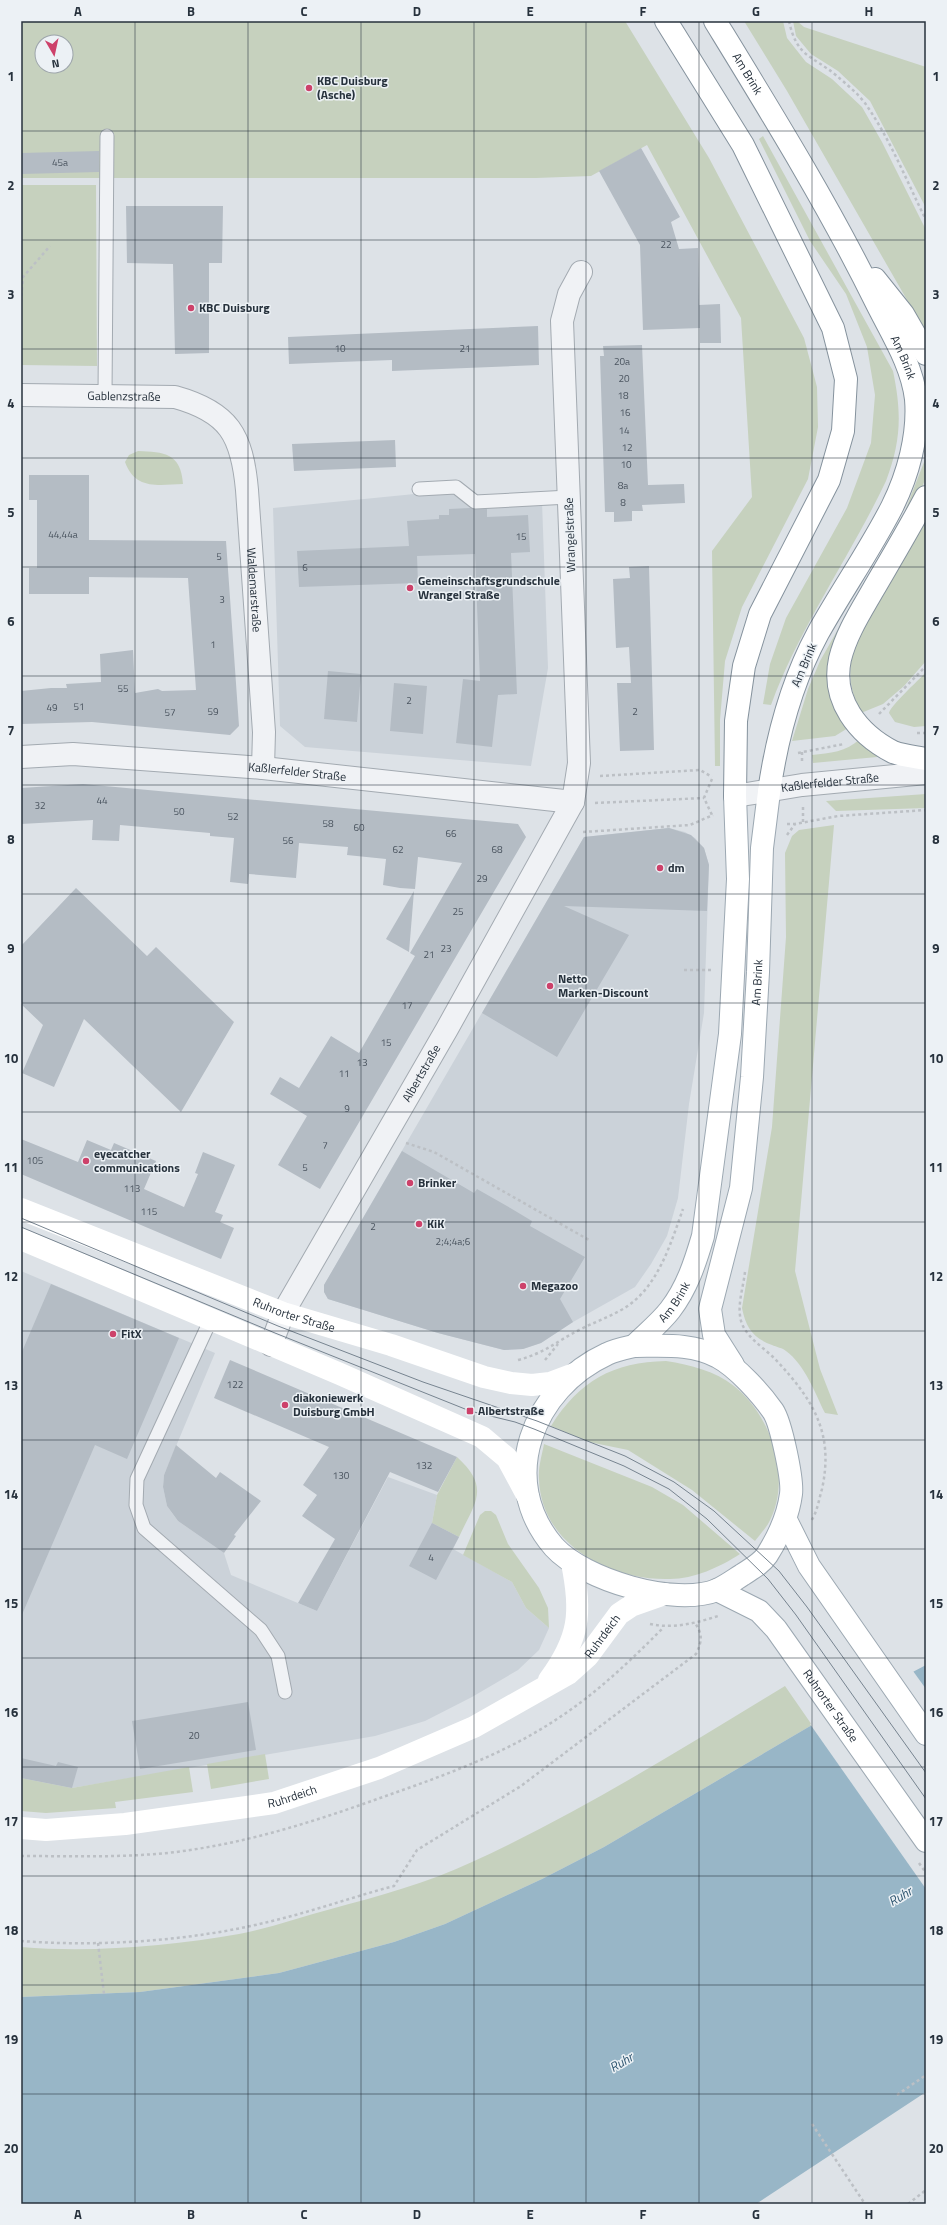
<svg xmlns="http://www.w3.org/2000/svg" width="947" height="2225" font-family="'Titillium Web',sans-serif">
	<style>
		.built { fill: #cbd2d9 }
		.green { fill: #c6d1be; fill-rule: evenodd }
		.water { fill: #98b6c7 }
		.pier { fill: #dde2e7 }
		.building { fill: #b4bcc4 }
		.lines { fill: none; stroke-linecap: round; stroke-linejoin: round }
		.service-casing { stroke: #a3aab1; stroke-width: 15 }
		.minor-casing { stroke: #a3aab1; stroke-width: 24 }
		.tertiary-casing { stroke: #a3aab1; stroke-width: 24 }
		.primary-casing { stroke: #9ca8b2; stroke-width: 24 }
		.trunk-casing { stroke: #85929d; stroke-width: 24 }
		.path { stroke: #bcc0c5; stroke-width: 2.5; stroke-dasharray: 3 3; stroke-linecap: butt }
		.service { stroke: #f0f2f5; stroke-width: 13 }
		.minor { stroke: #f0f2f5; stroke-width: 22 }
		.tertiary { stroke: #f0f2f5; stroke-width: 22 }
		.secondary { stroke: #fff; stroke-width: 22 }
		.primary { stroke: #fff; stroke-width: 22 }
		.trunk { stroke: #fff; stroke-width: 22 }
		.tram { stroke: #778490; stroke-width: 1 }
		.grid { fill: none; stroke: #27323d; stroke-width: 1; stroke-opacity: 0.55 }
		.poi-dot { fill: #cd416a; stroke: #ecf1f5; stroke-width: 1.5 }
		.labels { text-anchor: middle; stroke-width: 3; stroke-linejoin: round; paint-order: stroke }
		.number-label { font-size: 10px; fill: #4a545f }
		.street-label { font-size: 12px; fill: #27323d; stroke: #ecf1f5 }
		.poi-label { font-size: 12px; font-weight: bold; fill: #27323d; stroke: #ecf1f5; text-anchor: start }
		.water-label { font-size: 13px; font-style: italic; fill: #315771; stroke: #ecf1f5 }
		.neatline { fill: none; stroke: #27323d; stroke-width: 1.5 }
		.grid-label { font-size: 13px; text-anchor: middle; font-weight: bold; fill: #27323d }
	</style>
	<rect width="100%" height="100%" fill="#dde2e7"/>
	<g class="built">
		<polygon points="455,490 475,505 542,502 548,668 531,766 305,747 280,726 273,508"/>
		<polygon points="669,828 685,832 695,838 704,848 709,865 704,1013 689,1104 678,1198 667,1236 651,1264 635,1287 573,1322 541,1343 523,1349 504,1350 438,1333 328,1299 324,1292 324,1285 584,837"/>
		<polygon points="21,1271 215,1353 164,1475 163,1487 167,1506 172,1513 178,1521 224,1553 231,1575 317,1611 388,1477 437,1495 432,1523 459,1537 453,1549 512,1582 526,1608 549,1628 539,1650 518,1670 472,1697 425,1721 375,1736 72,1788 21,1778"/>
	</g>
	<g class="green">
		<path d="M21,21H625L709,158L804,338L817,387L818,427L808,479L742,607L725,661L720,720V766H715L712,551L752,497L741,318L647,145L591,176L536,178H21ZM42,42H66V66H42Z"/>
		<polygon points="744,21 783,21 787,38 806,62 832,79 862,107 882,142 926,230 926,333 787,91"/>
		<polygon points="793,21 797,21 804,27 926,67 926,208 870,101 838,71 811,54 796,36"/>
		<path d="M763,136L893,371C902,414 901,441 886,481C850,557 800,626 771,705L763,704L770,664L786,618L847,508L871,443L875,395L867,347L846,294L810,241L759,139Z"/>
		<polygon points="21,185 96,185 97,366 21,365"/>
		<path d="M138,451C164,452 181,453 183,484C158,485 135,490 125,462L129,455Z"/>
		<polygon points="926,457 926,476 922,488 834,644 848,728 835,736 792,741 808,689 820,661 905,511"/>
		<path d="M926,513V661L904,686L883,704L861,713C847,684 848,667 857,637Z"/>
		<path d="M926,672V726L914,727L895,722L889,713C891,705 918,681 926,672Z"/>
		<path d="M860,739L879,753L877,757L813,763L812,755C830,753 846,752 860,739Z"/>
		<polygon points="926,794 926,808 836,811 826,801"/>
		<path d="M834,825L795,1271L820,1369L838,1415L825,1413C815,1393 805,1365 786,1351C783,1348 776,1347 772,1345C753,1338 746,1328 742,1308L772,1127L786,937L785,853L792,836L799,830Z"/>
		<path d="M666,1361C691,1365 715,1371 734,1386C772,1416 793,1480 768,1524C764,1530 759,1536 755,1541L692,1490L628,1450L589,1442L551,1426C579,1381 613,1362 666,1361Z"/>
		<path d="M544,1444L652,1487L683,1505L740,1554C720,1567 694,1579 670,1579C611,1581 541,1545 539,1479C538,1467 542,1455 544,1444Z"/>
		<path d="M457,1457C491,1488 475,1502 459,1537L432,1523L437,1495Z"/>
		<polygon points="485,1511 491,1511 496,1515 508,1544 539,1588 548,1608 549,1628 526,1608 512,1582 463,1555 480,1515"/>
		<path d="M785,1686L812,1725L604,1847L542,1879L445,1924L394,1942L279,1973L140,1992L21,1997V1947C91,1953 170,1946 239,1934C270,1928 301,1917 331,1909C379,1896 427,1883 472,1862C581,1812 683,1748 785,1686Z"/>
		<polygon points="265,1754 269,1779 211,1789 207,1764"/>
		<polygon points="189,1767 193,1792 115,1802 116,1808 46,1813 21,1811 21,1778 72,1788"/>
	</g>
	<polygon class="water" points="926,1665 926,2092 756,2204 21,2204 21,1997 140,1992 279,1973 394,1942 445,1924 542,1879 604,1847 812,1725"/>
	<polygon class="pier" points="913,1671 926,1689 926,1889 810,1724"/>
	<g class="building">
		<polygon points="641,148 680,217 671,222 679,249 698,248 699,305 720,304 721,343 700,343 700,328 643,330 640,245 599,171"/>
		<polygon points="99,151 99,172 21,174 21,153"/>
		<polygon points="126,206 223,206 222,263 209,263 209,353 175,354 173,264 127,263"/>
		<polygon points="538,326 539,365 392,371 392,360 289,364 288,337"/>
		<polygon points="642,345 648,485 684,484 685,503 642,505 643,511 632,511 632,521 614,522 614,512 605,512 600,356 604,356 603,346"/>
		<polygon points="395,440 396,467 294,471 292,444"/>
		<polygon points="29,475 89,475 89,540 226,541 239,726 230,735 92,722 21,724 21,691 51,688 67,688 66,684 101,682 100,654 133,650 135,693 158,689 162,691 196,690 188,578 89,577 89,594 29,594 29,568 37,568 37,500 29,500"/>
		<polygon points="470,508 487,509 487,517 528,515 530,552 511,553 517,694 498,695 492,747 456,743 463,679 480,681 475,554 417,556 418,583 299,587 297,551 409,546 407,521 439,519 439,515 449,515 449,509"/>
		<polygon points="649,566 654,750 620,751 617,683 631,683 629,647 616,648 613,579 630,578 629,567"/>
		<polygon points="328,671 361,674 357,722 324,719"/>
		<polygon points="394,683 427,686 423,734 390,731"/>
		<polygon points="83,784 518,824 526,837 320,1189 278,1165 307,1116 270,1094 280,1077 299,1088 331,1036 359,1053 415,956 410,953 462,863 418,857 415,889 400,888 383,885 386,859 347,855 348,847 299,843 296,878 249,874 248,884 230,882 234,838 210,836 210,833 120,825 119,841 92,840 93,820 21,824 21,788"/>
		<polygon points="669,828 691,835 704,848 709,865 707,911 564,906 629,935 557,1057 482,1013 584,837"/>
		<polygon points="76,888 147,956 156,947 234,1022 181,1112 84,1019 54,1087 22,1073 43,1025 21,1004 21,946"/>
		<polygon points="414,891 409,952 386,939"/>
		<polygon points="21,1139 78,1162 87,1140 111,1150 114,1143 156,1161 144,1189 184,1207 198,1174 195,1173 203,1152 235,1165 215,1212 223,1215 220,1222 234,1228 221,1259 21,1174"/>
		<polygon points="402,1151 474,1193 477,1189 512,1209 532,1221 530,1226 585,1257 560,1299 573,1322 541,1343 523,1349 504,1350 438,1333 328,1299 324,1292 324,1285"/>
		<polygon points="51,1284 179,1338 127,1459 95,1445 21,1617 21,1354"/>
		<polygon points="230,1360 457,1457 438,1492 390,1472 317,1611 298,1603 335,1539 302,1516 317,1495 303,1485 329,1447 214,1398"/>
		<polygon points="176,1445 216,1478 220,1472 261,1501 234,1535 236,1536 224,1553 178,1521 167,1506 163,1487 164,1475"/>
		<polygon points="432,1523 459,1537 436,1580 409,1566"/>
		<polygon points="248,1702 256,1750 140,1769 132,1721"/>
		<polygon points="21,1758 56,1766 58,1762 78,1767 72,1788 21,1778"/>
	</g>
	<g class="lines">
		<g class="service-casing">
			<g id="service">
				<polyline points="105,395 107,136"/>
				<polyline points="419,489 456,487 475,502 569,497"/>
				<polyline points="211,1319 137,1479 136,1505 144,1528 261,1630 278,1656 285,1692"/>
			</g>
		</g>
		<g class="minor-casing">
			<g id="minor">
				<path id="s1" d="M21,395L175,397C229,412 242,435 247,490L264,732L263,768"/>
				<path id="s2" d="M21,757L73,754L263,768L573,802"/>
				<path id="s3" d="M271,1345L283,1313L447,1029L573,802L579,763L562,321L569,294L581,272"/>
			</g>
		</g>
		<g class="tertiary-casing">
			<g id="tertiary">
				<path id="s4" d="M735,796L802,785L926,773"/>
			</g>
		</g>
		<g class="primary-casing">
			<g id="primary">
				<path d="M634,1346C662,1346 693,1343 718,1357C737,1367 761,1394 773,1411C781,1423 793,1480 791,1494C788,1517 779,1536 767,1555C761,1564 751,1569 742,1575C734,1580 726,1586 717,1590C675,1607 584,1580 554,1547C496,1480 533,1388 607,1354C615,1350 625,1348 634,1346Z"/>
				<path id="s7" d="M634,1346C646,1334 660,1323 670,1310C687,1288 695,1263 703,1236L730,1034L738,879L735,796"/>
				<path id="s8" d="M733,1365L714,1335L710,1309L741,1188L752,1077L758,972L762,848L769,792"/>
				<polyline points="786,1520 809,1566 926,1734"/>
				<path id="s9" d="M717,1590L759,1611L776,1629L926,1841"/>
			</g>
		</g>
		<g class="trunk-casing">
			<g id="trunk">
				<polyline points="666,21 743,145 833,328 846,379 843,431 829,480 760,614 744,666 736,721 735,796"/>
				<path id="s10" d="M715,21C772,114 829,206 877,304C892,334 912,365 916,399C919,435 908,475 892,507C870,550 842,590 818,633C791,683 777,736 769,792"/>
				<polyline points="875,279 903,314 926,354"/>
				<path d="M926,497C909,529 891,559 873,590C861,611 846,634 840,659C831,700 858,734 893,752C903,756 916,757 926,759"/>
			</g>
		</g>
		<g class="path">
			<path d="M789,21C797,58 812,55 837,76C846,84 860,95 867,106C891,141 907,182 926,220"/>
			<polyline points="21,302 23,277 50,246"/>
			<polyline points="879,714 926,666"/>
			<polyline points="917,733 926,733"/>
			<polyline points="802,752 802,764"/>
			<polyline points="798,753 844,744"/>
			<polyline points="600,776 700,770 712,777"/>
			<polyline points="712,779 704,798 712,815"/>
			<polyline points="595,803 704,798"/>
			<polyline points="803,807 803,822"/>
			<polyline points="787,824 795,824 838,816 926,810"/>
			<polyline points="583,832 690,825 713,815"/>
			<polyline points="787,835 795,824"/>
			<polyline points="684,970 711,970"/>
			<polyline points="406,1143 434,1152 589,1240"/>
			<path d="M745,1272C743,1289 736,1308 742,1324C749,1340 766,1349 777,1361C814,1401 834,1434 822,1489C819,1499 817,1513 811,1521"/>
			<path d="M518,1360C545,1353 557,1341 581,1329C595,1322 609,1317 623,1309C658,1288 670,1245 683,1209"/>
			<polyline points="545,1360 558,1344"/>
			<path d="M650,1624C674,1629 696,1623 718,1616"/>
			<path d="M21,1856C73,1856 125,1858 176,1852C247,1843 313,1822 380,1798C440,1777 503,1755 557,1719C597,1693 630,1661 663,1628"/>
			<polyline points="919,1863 926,1873"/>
			<path d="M21,1941C100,1947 191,1941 268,1922C311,1912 352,1897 394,1886L417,1850L521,1786L696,1654C702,1641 703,1635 695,1623"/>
			<polyline points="98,1943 104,1994"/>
			<polyline points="897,2095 926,2075"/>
			<polyline points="812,2124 865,2204"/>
			<polyline points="908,2204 926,2190"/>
		</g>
		<use href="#service" class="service"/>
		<use href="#minor" class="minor"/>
		<use href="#tertiary" class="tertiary"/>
		<g class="secondary">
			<path id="s5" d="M21,1209L283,1313L391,1345L484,1377L511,1383L532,1385L550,1383L574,1374"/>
			<polyline points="21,1239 340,1374 482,1437 507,1458 528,1497"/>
			<path d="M549,1680C580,1638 582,1612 572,1563"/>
			<path id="s6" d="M21,1828L46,1830L125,1824L274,1803L379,1768L474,1727L568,1674L588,1656L619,1614L631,1606L665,1594"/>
		</g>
		<use href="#primary" class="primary"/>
		<use href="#trunk" class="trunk"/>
		<g class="tram">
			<polyline points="21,1218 278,1326 423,1382 537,1421 625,1456 674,1482 714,1511 779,1571 807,1607 926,1773"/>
			<polyline points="21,1227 275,1333 470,1411 515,1422 534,1429 624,1466 669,1489 707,1519 768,1579 796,1615 926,1799"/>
		</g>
	</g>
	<path class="grid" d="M135,21V2204M248,21V2204M361,21V2204M474,21V2204M586,21V2204M699,21V2204M812,21V2204M21,131H926M21,240H926M21,349H926M21,458H926M21,567H926M21,676H926M21,785H926M21,894H926M21,1003H926M21,1112H926M21,1222H926M21,1331H926M21,1440H926M21,1549H926M21,1658H926M21,1767H926M21,1876H926M21,1985H926M21,2094H926"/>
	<g class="poi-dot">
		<circle cx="309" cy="88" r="4"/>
		<circle cx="191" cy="308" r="4"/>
		<circle cx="410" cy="588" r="4"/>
		<circle cx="660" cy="868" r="4"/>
		<circle cx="550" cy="986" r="4"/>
		<circle cx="86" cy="1161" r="4"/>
		<circle cx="410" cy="1183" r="4"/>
		<circle cx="419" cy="1224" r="4"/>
		<circle cx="523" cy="1286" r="4"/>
		<circle cx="113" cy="1334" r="4"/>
		<circle cx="285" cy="1405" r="4"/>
		<rect x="466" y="1407" width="8" height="8" rx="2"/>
	</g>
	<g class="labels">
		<g class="number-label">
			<text x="60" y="166">45a</text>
			<text x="666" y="248">22</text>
			<text x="340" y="352">10</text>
			<text x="465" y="352">21</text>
			<text x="622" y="365">20a</text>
			<text x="624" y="382">20</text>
			<text x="623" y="399">18</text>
			<text x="625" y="416">16</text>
			<text x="624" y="434">14</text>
			<text x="627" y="451">12</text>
			<text x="626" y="468">10</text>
			<text x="623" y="489">8a</text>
			<text x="623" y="506">8</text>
			<text x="63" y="538">44,44a</text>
			<text x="521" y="540">15</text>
			<text x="219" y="560">5</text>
			<text x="305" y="571">6</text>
			<text x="222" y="603">3</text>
			<text x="213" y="648">1</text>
			<text x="123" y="692">55</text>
			<text x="409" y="704">2</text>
			<text x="79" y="710">51</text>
			<text x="52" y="711">49</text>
			<text x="213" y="715">59</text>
			<text x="635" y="715">2</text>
			<text x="170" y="716">57</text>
			<text x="102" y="804">44</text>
			<text x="40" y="809">32</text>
			<text x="179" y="815">50</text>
			<text x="233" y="820">52</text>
			<text x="328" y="827">58</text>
			<text x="359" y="831">60</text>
			<text x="451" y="837">66</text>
			<text x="288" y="844">56</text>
			<text x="398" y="853">62</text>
			<text x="497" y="853">68</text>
			<text x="482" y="882">29</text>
			<text x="458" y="915">25</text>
			<text x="446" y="952">23</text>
			<text x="429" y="958">21</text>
			<text x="407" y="1009">17</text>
			<text x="386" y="1046">15</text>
			<text x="362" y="1066">13</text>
			<text x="344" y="1077">11</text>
			<text x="347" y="1112">9</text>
			<text x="325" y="1149">7</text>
			<text x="35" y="1164">105</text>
			<text x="305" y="1171">5</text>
			<text x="132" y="1192">113</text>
			<text x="149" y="1215">115</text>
			<text x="373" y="1230">2</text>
			<text x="453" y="1245">2;4;4a;6</text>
			<text x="235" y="1388">122</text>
			<text x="424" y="1469">132</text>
			<text x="341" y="1479">130</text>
			<text x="431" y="1561">4</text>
			<text x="194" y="1739">20</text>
		</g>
		<g class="street-label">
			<text dy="4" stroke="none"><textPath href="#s10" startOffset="62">Am Brink</textPath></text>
			<text dy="4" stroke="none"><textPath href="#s10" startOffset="386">Am Brink</textPath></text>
			<text dy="4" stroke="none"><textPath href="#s1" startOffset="103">Gablenzstraße</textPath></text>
			<text transform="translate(570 535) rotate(-92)" y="4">Wrangelstraße</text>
			<text dy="4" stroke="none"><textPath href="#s1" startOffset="383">Waldemarstraße</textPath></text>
			<text transform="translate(804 665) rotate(-67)" y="4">Am Brink</text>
			<text dy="4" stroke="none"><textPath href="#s2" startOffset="277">Kaßlerfelder Straße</textPath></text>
			<text dy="4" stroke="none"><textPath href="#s4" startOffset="96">Kaßlerfelder Straße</textPath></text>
			<text dy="4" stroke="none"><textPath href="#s8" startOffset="393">Am Brink</textPath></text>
			<text dy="4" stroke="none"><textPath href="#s3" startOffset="311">Albertstraße</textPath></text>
			<text dy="4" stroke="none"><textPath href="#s7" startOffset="60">Am Brink</textPath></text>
			<text dy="4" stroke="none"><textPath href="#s5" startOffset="293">Ruhrorter Straße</textPath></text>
			<text dy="4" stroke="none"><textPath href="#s6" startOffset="628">Ruhrdeich</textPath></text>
			<text dy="4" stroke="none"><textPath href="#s9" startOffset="166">Ruhrorter Straße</textPath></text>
			<text dy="4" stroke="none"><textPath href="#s6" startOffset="274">Ruhrdeich</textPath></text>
		</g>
		<g class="poi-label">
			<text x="317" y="85">KBC Duisburg<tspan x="317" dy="14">(Asche)</tspan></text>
			<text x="199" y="312">KBC Duisburg</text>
			<text x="418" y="585">Gemeinschaftsgrundschule<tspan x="418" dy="14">Wrangel Straße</tspan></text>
			<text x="668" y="872">dm</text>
			<text x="558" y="983">Netto<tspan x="558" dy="14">Marken-Discount</tspan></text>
			<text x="94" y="1158">eyecatcher<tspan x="94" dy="14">communications</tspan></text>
			<text x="418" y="1187">Brinker</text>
			<text x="427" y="1228">KiK</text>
			<text x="531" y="1290">Megazoo</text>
			<text x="121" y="1338">FitX</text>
			<text x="293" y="1402">diakoniewerk<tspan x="293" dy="14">Duisburg GmbH</tspan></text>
			<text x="478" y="1415">Albertstraße</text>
		</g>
		<g class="water-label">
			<text transform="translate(900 1896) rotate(-31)" y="5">Ruhr</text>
			<text transform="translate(621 2062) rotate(-31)" y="5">Ruhr</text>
		</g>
	</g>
	<rect width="947" height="2225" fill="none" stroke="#ecf1f5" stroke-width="44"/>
	<g transform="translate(54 54) rotate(171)"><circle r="19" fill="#ecf1f5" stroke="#9da5ab"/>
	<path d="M0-3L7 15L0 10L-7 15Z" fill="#cd416a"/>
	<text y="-6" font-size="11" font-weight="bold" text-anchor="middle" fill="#27323d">N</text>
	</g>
	<rect x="22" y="22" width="903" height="2181" class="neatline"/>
	<g class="grid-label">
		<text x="78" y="16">A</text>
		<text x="191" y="16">B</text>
		<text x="304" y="16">C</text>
		<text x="417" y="16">D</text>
		<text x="530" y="16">E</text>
		<text x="643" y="16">F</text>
		<text x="756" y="16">G</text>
		<text x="869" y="16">H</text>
		<text x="11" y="81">1</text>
		<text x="936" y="81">1</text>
		<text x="11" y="190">2</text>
		<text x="936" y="190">2</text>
		<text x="11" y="299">3</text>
		<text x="936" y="299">3</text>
		<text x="11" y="408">4</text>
		<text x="936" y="408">4</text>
		<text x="11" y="517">5</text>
		<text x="936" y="517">5</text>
		<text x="11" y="626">6</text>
		<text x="936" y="626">6</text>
		<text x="11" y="735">7</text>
		<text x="936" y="735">7</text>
		<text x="11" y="844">8</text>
		<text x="936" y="844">8</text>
		<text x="11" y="953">9</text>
		<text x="936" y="953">9</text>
		<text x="11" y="1063">10</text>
		<text x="936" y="1063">10</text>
		<text x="11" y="1172">11</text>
		<text x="936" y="1172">11</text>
		<text x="11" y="1281">12</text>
		<text x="936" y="1281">12</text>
		<text x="11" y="1390">13</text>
		<text x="936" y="1390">13</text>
		<text x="11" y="1499">14</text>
		<text x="936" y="1499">14</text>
		<text x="11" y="1608">15</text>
		<text x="936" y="1608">15</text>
		<text x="11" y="1717">16</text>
		<text x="936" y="1717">16</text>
		<text x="11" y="1826">17</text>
		<text x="936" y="1826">17</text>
		<text x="11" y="1935">18</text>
		<text x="936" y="1935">18</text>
		<text x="11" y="2044">19</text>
		<text x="936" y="2044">19</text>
		<text x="11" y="2153">20</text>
		<text x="936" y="2153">20</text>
		<text x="78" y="2219">A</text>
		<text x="191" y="2219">B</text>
		<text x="304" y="2219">C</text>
		<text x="417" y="2219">D</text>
		<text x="530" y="2219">E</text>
		<text x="643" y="2219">F</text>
		<text x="756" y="2219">G</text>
		<text x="869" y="2219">H</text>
	</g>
</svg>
